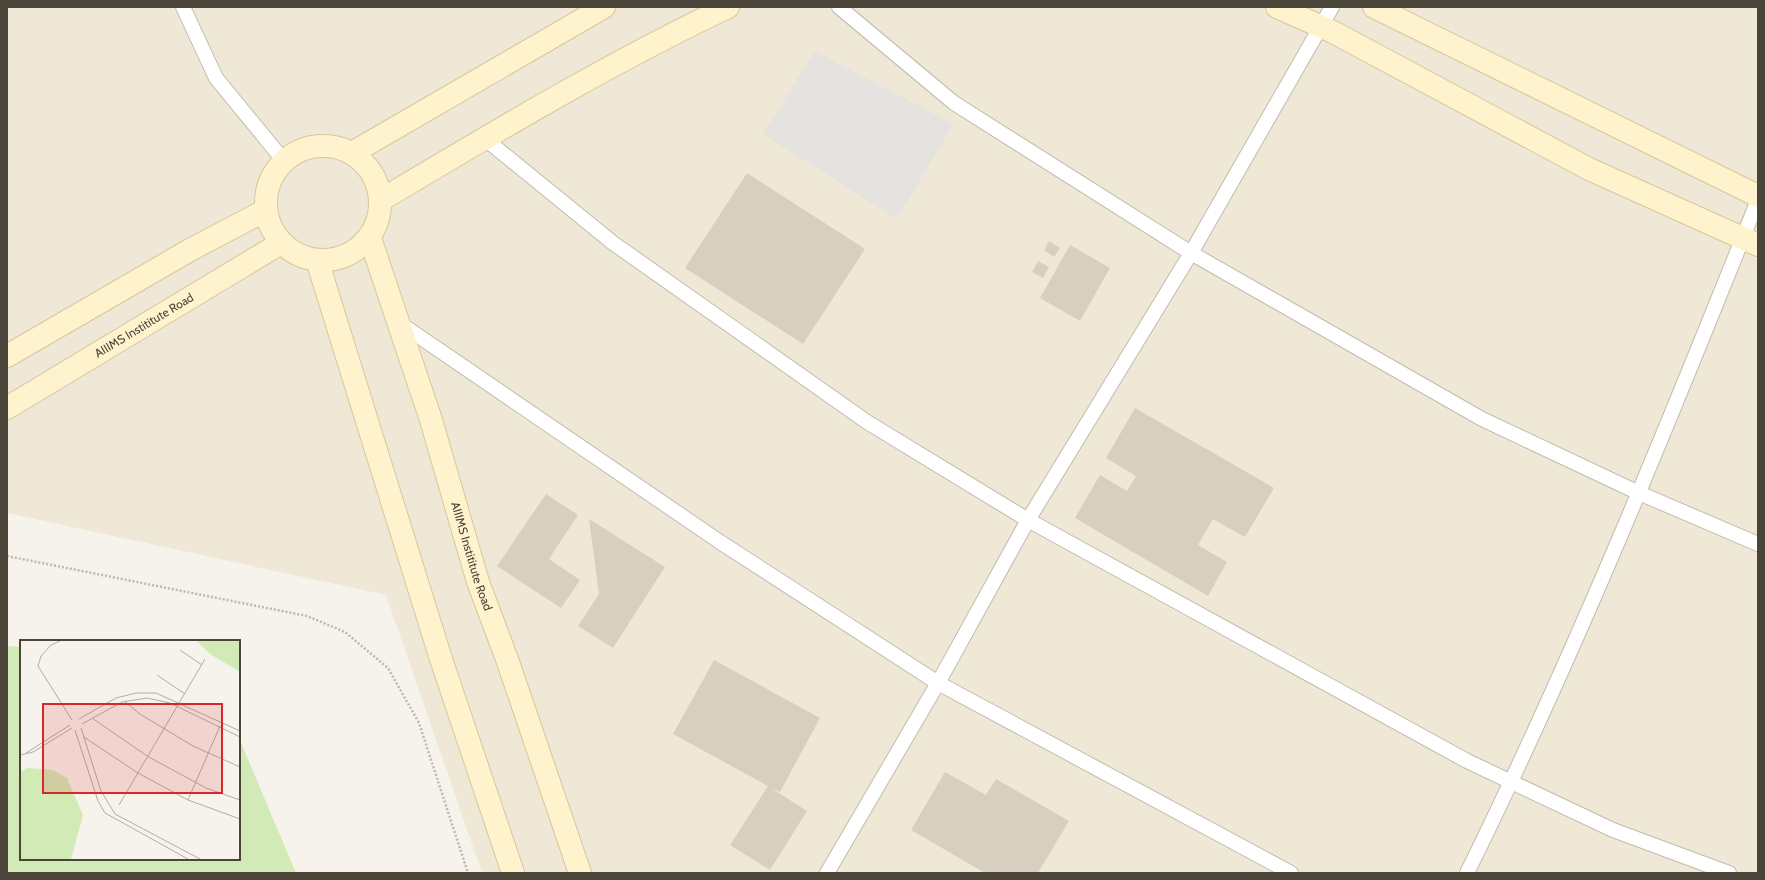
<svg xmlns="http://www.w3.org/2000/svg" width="1765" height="880" font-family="Cabin,sans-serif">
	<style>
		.education { fill: #efe8d6 }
		.green { fill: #d2eab5 }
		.parking { fill: #e5e3e0 }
		.building { fill: #d8cfc1 }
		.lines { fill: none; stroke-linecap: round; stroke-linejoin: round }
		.lane-casing { stroke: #c2bbae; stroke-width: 16 }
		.secondary-casing { stroke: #d6c79b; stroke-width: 24 }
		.path { stroke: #c4b79f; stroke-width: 2.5; stroke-dasharray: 2 2; stroke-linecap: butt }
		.lane { stroke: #fff; stroke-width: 14 }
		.secondary { stroke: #fff3cd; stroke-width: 22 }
		.labels { text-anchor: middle; stroke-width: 3; stroke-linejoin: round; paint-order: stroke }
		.street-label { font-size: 12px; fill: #4b4439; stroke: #fff }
		.inset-road { fill: none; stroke: #b2ada4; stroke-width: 1 }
		.view { fill: #d62828; fill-opacity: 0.15; stroke: #d62828; stroke-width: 2 }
		.inset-edge { fill: none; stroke: #4b4439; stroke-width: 2 }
	</style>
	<rect width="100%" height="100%" fill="#f6f3ec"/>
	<polygon class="education" points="7,7 1758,7 1758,873 482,873 386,595 7,513"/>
	<polygon class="green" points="7,646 21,647 21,859 239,859 239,738 296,873 7,873"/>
	<polygon class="parking" points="815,51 953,124 897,219 763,134"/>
	<g class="building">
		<polygon points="747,173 865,249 803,344 685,268"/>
		<polygon points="1049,241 1060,248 1054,257 1044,250"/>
		<polygon points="1070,245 1110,268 1080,321 1040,298"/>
		<polygon points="1038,261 1049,267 1043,278 1032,272"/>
		<polygon points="1135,408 1274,488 1245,537 1213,519 1198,545 1227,562 1208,596 1075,518 1100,475 1127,491 1136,476 1106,458"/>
		<polygon points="546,494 578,515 549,559 580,580 561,608 497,566"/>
		<polygon points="589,519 665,567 613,648 578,626 599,594"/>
		<polygon points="714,660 820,718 780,792 771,788 807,811 770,870 730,845 768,786 673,734"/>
		<polygon points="945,772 986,795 996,779 1069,821 1038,873 985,873 911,830"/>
	</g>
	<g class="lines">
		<g class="lane-casing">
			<g id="lane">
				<polyline points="183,7 216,78 284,161"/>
				<polyline points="839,7 954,103 1191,253 1482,419 1639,493 1758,544"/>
				<polyline points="484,138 613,243 867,422 1028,520 1467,761 1613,830 1729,873"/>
				<polyline points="398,322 720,542 938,683 1291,873"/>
				<polyline points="827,873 938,683 1028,520 1191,253 1332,7"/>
				<path d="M1467,873C1575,654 1667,427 1758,200"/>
			</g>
		</g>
		<g class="secondary-casing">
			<g id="secondary">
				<polyline points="1277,7 1333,32 1589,169 1758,245"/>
				<polyline points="1374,7 1758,196"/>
				<circle cx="323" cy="203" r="57"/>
				<polyline points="352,153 604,7"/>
				<path d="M381,200C495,132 608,64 728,7"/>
				<path id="s1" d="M370,238L431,420L478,582L508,662L580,873"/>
				<polyline points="317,260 440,656 513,873"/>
				<polyline points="7,356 190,250 266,210"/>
				<path id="s2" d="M7,408L281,243"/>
			</g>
		</g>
		<polyline class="path" points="7,556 307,616 345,632 388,668 419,723 468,873"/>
		<use href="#lane" class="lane"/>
		<use href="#secondary" class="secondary"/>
	</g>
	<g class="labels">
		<g class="street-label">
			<text dy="4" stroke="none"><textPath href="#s2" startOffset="160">AIIIMS Instititute Road</textPath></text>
			<text dy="4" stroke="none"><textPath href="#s1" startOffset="334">AIIIMS Instititute Road</textPath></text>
		</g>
	</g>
	<g transform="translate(20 640)">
		<rect width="220" height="220" fill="#f6f3ec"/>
		<path d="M177,1H220V32L190,14ZM8,128L33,130L47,138L63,175L51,219H0V132Z" fill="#d2eab5"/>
		<path class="inset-road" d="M40,1L31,5L21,16L18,26L52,80M160,10L182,25M137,35L165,54M104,61L120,74L173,106L220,127M72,78L127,116L186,148L220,160M59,79L96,58L116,53H136L220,91M62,84L102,62L127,58L150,63L220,97M61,88L81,151L95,174L180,219M55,90L78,161L85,173L168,219M64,97L118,133L168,160L220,179M6,113L50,85M0,115L13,112L52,88M168,160L200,86M99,165L185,19"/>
		<path class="view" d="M23,64H202V153H23Z"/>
		<rect width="220" height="220" class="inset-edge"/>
	</g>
	<rect width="1765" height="880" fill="none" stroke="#4b4439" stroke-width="16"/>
</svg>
